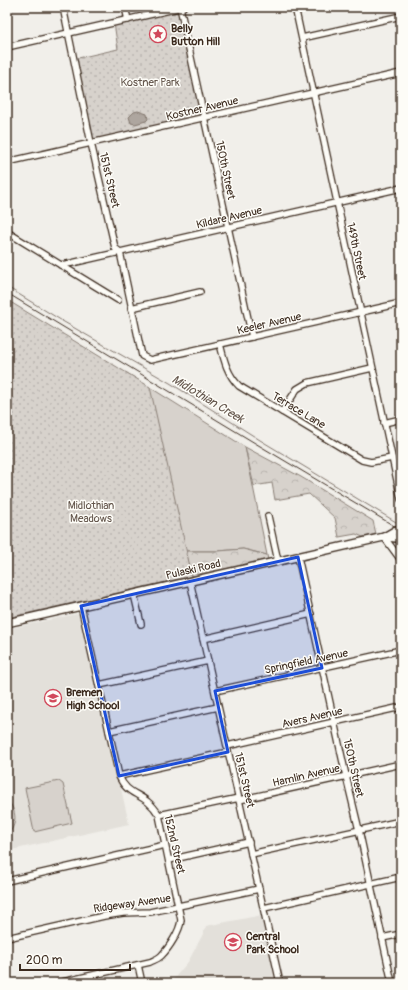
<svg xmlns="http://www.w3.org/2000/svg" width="408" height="990" font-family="Pangolin,sans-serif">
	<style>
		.built { fill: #e3e0da }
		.grass { fill: #d7d2cc; stroke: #897e75 }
		.forest { fill: url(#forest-crowns); stroke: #897e75 }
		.park { fill: url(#park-dots); stroke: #897e75 }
		.water { fill: #aea69f; stroke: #80746b }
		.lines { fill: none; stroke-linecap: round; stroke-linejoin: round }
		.stream { stroke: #80746b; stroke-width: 1 }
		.minor-casing { stroke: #3b2a1e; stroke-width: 8 }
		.major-casing { stroke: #3b2a1e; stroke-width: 10 }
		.minor { stroke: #fdfcf7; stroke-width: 5.5 }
		.major { stroke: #fdfcf7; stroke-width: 7 }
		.rail { stroke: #3b2a1e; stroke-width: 1 }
		.marked { fill: #1d4ed8; fill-opacity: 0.2; stroke: #1d4ed8; stroke-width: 3; stroke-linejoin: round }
		.labels { text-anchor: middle; stroke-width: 3; stroke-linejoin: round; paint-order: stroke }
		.poi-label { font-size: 11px; font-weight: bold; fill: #3b2a1e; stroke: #fdfcf7; text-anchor: start }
		.park-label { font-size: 11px; fill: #62544a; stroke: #fdfcf7 }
		.street-label { font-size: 11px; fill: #3b2a1e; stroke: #fdfcf7 }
		.water-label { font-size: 12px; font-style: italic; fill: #63554b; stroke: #fdfcf7 }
	</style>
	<defs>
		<pattern id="forest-crowns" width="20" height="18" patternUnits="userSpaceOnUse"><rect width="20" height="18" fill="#d7d2cc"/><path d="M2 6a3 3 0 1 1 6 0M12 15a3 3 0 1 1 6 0" fill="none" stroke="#b9b4af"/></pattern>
		<pattern id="park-dots" width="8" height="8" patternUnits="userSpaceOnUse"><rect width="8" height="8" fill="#d7d2cc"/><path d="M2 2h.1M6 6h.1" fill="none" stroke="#b9b4af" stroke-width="1.8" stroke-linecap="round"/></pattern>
	</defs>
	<rect width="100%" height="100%" fill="#f1efea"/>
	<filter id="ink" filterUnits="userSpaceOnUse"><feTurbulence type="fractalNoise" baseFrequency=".025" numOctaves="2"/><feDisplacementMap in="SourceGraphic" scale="8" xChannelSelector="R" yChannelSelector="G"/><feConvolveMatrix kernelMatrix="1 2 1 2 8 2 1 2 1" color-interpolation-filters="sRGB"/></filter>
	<g filter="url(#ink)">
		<g class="built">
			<polygon points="76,614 79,614 81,617 114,767 117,779 120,784 129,824 7,851 7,629"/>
			<polygon points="262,915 277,983 172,983 171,982 188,962 203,934 206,926"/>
		</g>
		<g class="grass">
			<polygon points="7,347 127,373 245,447 267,555 243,549 218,551 187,551 192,576"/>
			<polygon points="59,781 63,784 72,823 34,832 25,788"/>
			<path d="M7,800C17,810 18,825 7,835V826L9,818V812L7,809Z"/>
		</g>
		<g class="forest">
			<polygon points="245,447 301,477 373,521 376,534 363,537 356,534 339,537 335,518 309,494 275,500 272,483 254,486"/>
			<polygon points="243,549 267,555 268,560 192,576 186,551 218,551"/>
		</g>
		<g class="park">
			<polygon points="181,8 204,117 91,143 74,59 118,49 114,23"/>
			<polygon points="7,300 150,387 192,576 7,618"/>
		</g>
		<polygon class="water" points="138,111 147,114 148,119 146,121 135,124 131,123 129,117 134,112"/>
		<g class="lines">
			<polyline class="stream" points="7,287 64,322 170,383 260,440 401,525"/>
			<g class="minor-casing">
				<g id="minor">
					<polyline points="63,7 91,143 115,248 120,252 142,356 150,360 401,303"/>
					<polyline points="125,7 128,20"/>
					<polyline points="180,7 252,337"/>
					<polyline points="295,7 401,499"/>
					<polyline points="302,38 401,16"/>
					<polyline points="7,47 183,7"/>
					<polyline points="7,162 401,73"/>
					<polyline points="7,232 118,300"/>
					<polyline points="61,265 72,263 401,188"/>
					<polyline points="131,308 200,292"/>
					<path d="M220,344C224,360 227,374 239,386L362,460L371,462L392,458"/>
					<polyline points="282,412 297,389 307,383 372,368"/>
					<polyline points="384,423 401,419"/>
					<polyline points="268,516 278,561"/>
					<polyline points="384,537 401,560"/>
					<polyline points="298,557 346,776 359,830 392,983"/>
					<polyline points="190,581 280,983"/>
					<polyline points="134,594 141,624"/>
					<polyline points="203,639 311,614"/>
					<polyline points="99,685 208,661"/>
					<polyline points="215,691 401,650"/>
					<polyline points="109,731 218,707"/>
					<polyline points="227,746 401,707"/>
					<polyline points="119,776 228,752"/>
					<polyline points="239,800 401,764"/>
					<polyline points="159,815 239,798"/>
					<polyline points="251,854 401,821"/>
					<polyline points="169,860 249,842"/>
					<polyline points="7,881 165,845"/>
					<polyline points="264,908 401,877"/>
					<polyline points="7,938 104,916 123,913 150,912 259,889"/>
					<polyline points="382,938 401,934"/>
					<polyline points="138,965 142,983"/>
					<path d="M58,983L150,962C154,960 158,959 161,956C169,948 180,931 181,920L159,815C156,810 153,806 148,802C136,792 126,793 119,776L81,606"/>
				</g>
			</g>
			<g class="major-casing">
				<g id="major">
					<polyline points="384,537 396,530 401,529"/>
					<polyline points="7,623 384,537 396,538 401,537"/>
				</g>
			</g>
			<use href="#minor" class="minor"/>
			<use href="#major" class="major"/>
			<polyline class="rail" points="7,293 255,443 401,530"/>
		</g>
	</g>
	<path class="marked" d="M298,557L322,668L215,691L228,752L119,776L81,606Z"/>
	<defs>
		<g id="sight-ring" transform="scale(0.9)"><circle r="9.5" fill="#fdfcf7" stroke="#d1495b" stroke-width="1.5"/><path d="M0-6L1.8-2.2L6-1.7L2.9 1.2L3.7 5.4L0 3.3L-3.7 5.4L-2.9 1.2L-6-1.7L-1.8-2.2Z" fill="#d1495b"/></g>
		<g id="school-ring" transform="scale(0.9)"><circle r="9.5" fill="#fdfcf7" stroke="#d1495b" stroke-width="1.5"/><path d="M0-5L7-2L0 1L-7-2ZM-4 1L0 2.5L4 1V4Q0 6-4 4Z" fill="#d1495b"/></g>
	</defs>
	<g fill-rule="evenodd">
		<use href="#sight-ring" x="158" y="34"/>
		<use href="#school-ring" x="53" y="698"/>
		<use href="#school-ring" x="233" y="942"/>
	</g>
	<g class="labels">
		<g class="poi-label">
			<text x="171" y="32">Belly<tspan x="171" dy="13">Button Hill</tspan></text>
			<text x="66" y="696">Bremen<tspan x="66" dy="13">High School</tspan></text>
			<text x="246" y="940">Central<tspan x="246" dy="13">Park School</tspan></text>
		</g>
		<g class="park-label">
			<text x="150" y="86">Kostner Park</text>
			<text x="91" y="509">Midlothian<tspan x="91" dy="13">Meadows</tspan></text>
		</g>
		<g class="street-label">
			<text transform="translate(202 108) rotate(-13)" y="4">Kostner Avenue</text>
			<text transform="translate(226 170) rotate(78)" y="4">150th Street</text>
			<text transform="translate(110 180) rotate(77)" y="4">151st Street</text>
			<text transform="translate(229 217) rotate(-13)" y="4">Kildare Avenue</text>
			<text transform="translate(357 251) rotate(78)" y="4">149th Street</text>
			<text transform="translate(269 323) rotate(-13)" y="4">Keeler Avenue</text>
			<text transform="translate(299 410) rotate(31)" y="4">Terrace Lane</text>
			<text transform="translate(193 569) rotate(-13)" y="4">Pulaski Road</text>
			<text transform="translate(306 661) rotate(-12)" y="4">Springfield Avenue</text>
			<text transform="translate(312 717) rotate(-13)" y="4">Avers Avenue</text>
			<text transform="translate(354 768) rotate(77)" y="4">150th Street</text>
			<text transform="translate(306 775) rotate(-13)" y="4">Hamlin Avenue</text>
			<text transform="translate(245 780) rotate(77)" y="4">151st Street</text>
			<text transform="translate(175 844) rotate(77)" y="4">152nd Street</text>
			<text transform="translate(132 903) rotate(-8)" y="4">Ridgeway Avenue</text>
		</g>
		<g class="water-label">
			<text transform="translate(208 399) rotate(31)" y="4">Midlothian Creek</text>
		</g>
	</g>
	<rect width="408" height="990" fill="none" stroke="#fdfcf7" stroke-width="24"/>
	<rect x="12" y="12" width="384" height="966" fill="none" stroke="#3b2a1e" stroke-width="1.5" filter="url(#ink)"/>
	<path d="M20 964v6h110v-6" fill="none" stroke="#3b2a1e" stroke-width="2"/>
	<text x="26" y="964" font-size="12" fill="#3b2a1e" stroke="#fdfcf7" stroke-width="3" paint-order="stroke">200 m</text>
</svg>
